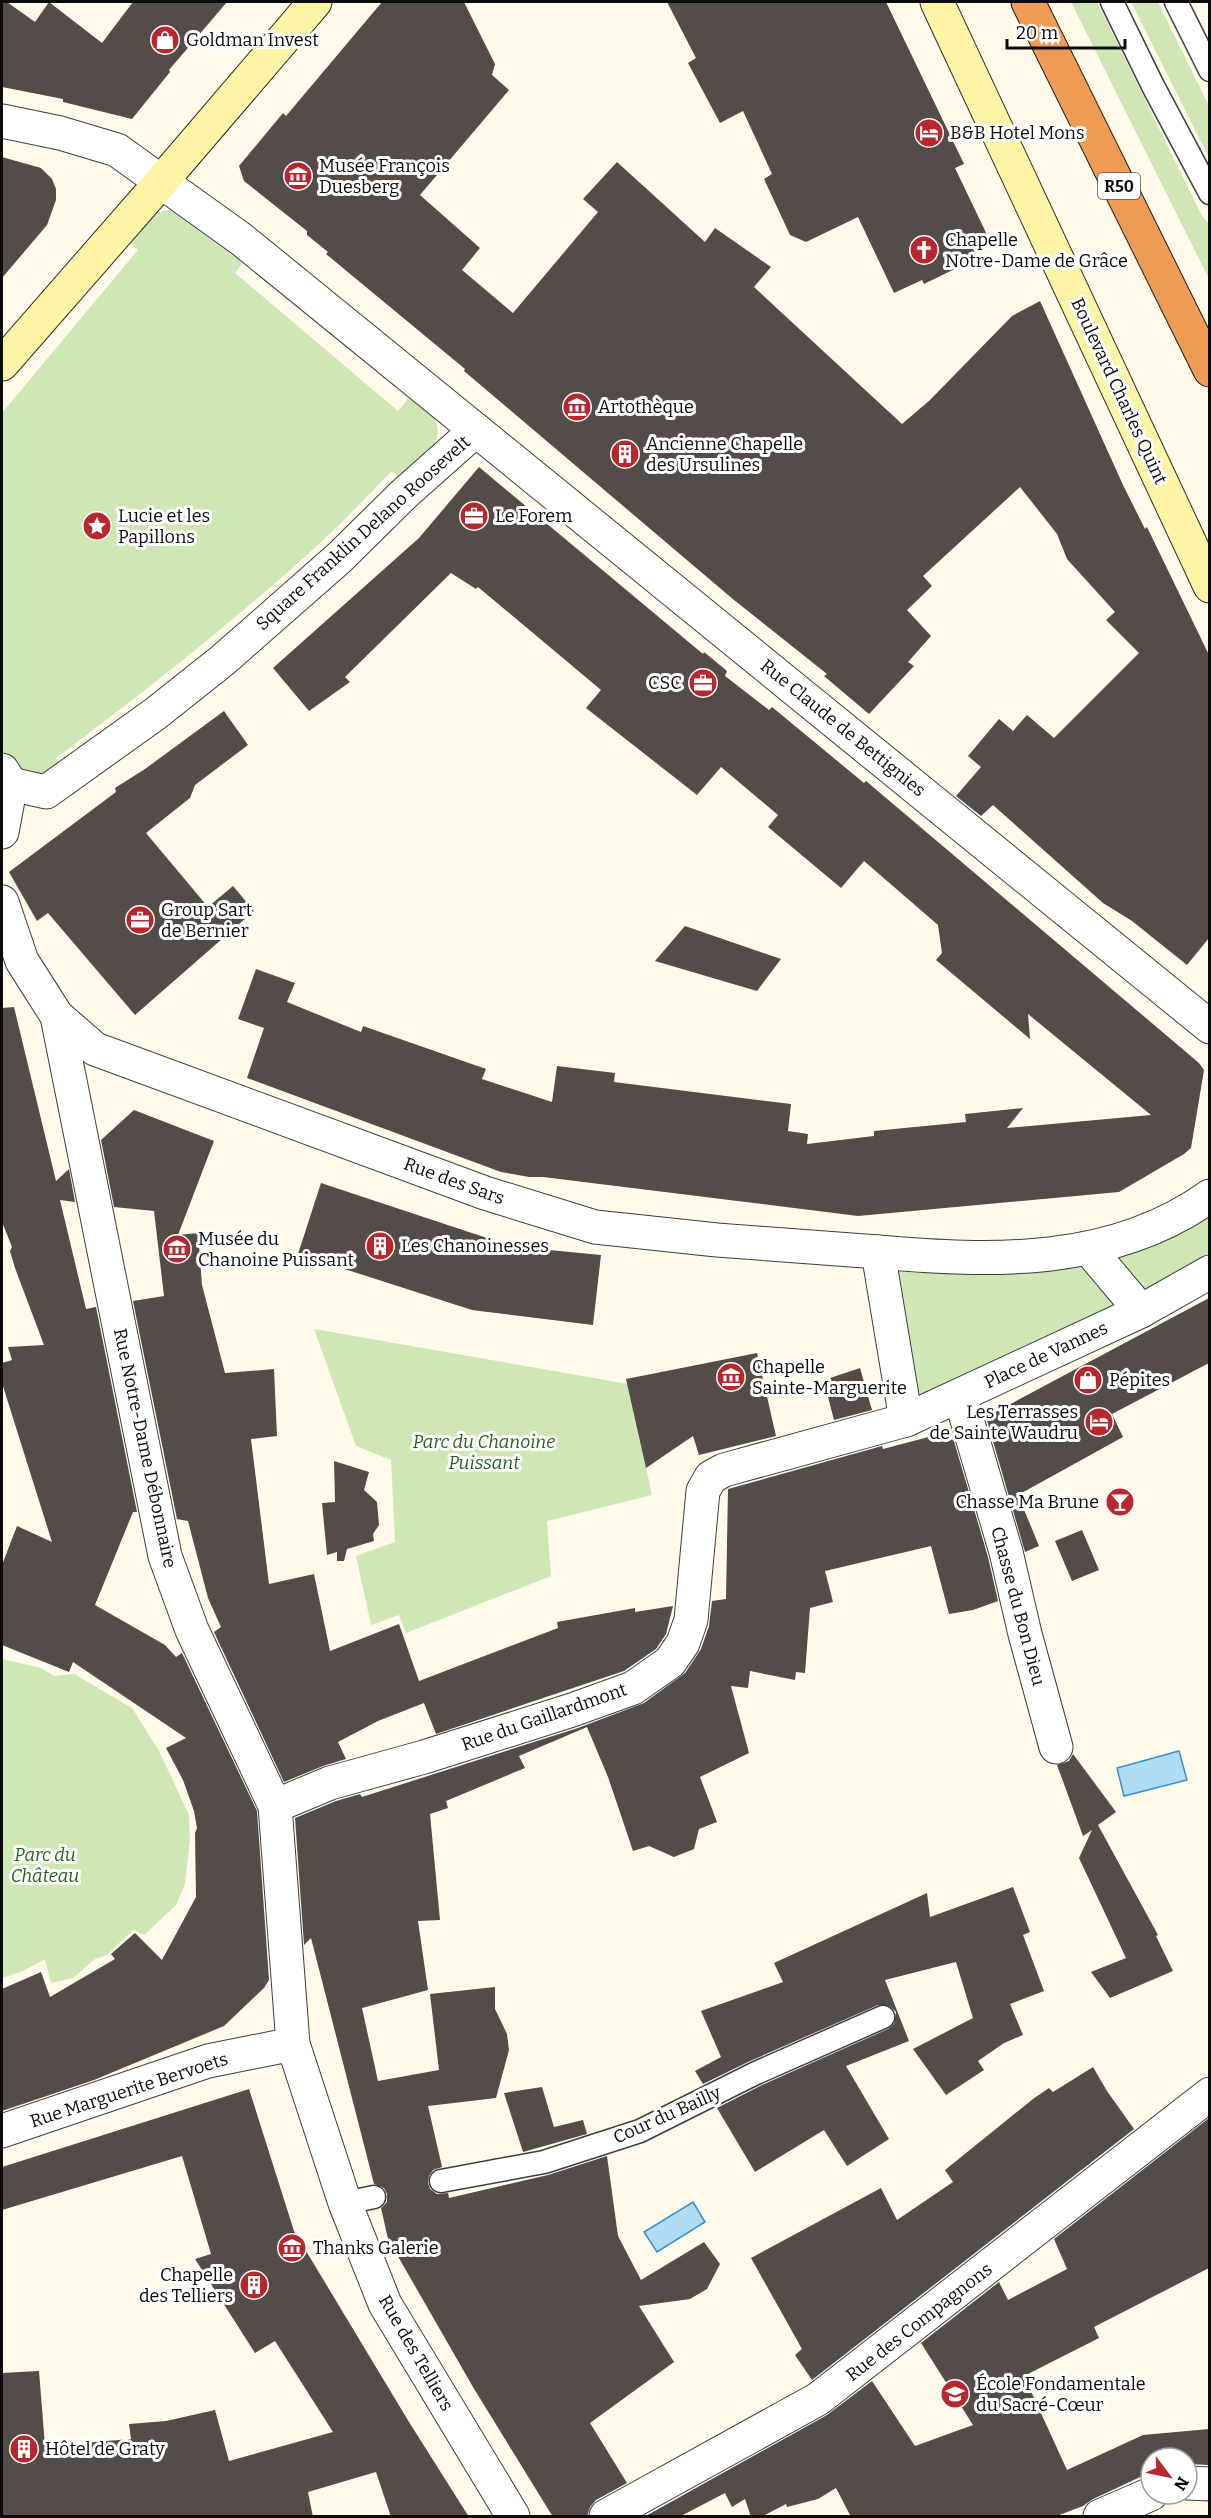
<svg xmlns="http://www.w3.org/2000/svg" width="1211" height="2518" font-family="Bitter,serif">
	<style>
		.green { fill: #cfe7b5 }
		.water { fill: #b0dbf4; stroke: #3890ca; stroke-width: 1.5 }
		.building { fill: #534c48 }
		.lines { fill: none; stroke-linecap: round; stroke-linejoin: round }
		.lane-casing { stroke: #3e3e3e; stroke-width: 25 }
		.street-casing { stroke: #3e3e3e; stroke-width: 35 }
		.secondary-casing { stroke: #2d2d2d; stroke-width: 35 }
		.highway-casing { stroke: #1c1c1c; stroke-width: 35 }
		.lane { stroke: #fff; stroke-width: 22 }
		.street { stroke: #fff; stroke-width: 33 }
		.secondary { stroke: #fdf4a6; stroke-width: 33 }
		.highway { stroke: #f19c55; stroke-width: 33 }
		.labels { text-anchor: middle; stroke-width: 6; stroke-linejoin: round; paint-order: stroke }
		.shield { fill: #fff; stroke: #545454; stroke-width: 1.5 }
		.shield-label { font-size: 16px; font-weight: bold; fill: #0b0b0b }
		.poi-label { font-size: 18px; fill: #0b0b0b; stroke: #fff; text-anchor: start }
		.street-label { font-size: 18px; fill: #0b0b0b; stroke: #fff }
		.park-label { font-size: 18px; font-style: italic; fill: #2b601e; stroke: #fff }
	</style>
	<rect width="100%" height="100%" fill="#fffaea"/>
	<g class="green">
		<polygon points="1071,2 1097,2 1202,216 1209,224 1209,279"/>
		<polygon points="1131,2 1158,2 1209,106 1209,158"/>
		<path d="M185,207L248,256L235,273L398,411L413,393C419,400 427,407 432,414C451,440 419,463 402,479L392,471C369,494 346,519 321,542C237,619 147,690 56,758L64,769L53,776L18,770L2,750V413L138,250L130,243C150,219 153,210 185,207Z"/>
		<polygon points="1209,1196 1209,1273 906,1420 878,1252 1031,1256"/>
		<polygon points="314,1329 628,1384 652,1495 547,1521 551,1576 406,1633 399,1615 371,1625 356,1556 395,1542 391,1460 356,1446"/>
		<polygon points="2,1659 41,1668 54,1676 74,1674 132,1708 159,1751 189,1815 190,1840 185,1884 176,1905 144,1935 133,1930 107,1955 95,1959 73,1978 51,1983 45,1959 23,1971 2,1978"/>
	</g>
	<g class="water">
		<polygon points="1179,1751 1187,1780 1124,1796 1117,1768"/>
		<polygon points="693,2202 705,2222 657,2252 644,2232"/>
	</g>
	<g class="building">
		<polygon points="2,2 7,2 35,22 49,2 102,43 133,2 227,2 169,70 170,72 132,119 63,102 63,99 2,87"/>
		<polygon points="382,2 464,2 495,64 492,75 509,90 420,195 480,248 462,270 513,313 598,212 583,199 617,162 705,242 715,228 771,267 754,287 902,424 930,400 1012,316 1040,301 1123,485 1145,529 1147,527 1209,655 1209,938 1187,965 1132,921 1103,903 993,805 981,816 956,796 981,767 968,756 999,719 1013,731 1027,715 1054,738 1139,653 1106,620 1115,612 1067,559 1057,534 1020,487 923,576 932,586 907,610 931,636 908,662 914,666 869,714 824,676 827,674 734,600 464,371 465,369 326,254 328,252 307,235 307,231 244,181 239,166 283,113 286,116"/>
		<polygon points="667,2 886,2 964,164 955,168 989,239 972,247 975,253 971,255 973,260 924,284 922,280 894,293 858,217 806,242 790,235 764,179 772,174 743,111 720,123 688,63 696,58"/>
		<polygon points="2,157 41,168 52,179 56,189 56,200 47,225 2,278"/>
		<polygon points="479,467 703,654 704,652 727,671 725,676 769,710 772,707 864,783 866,781 1199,1063 1204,1070 1191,1148 1184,1154 1119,1192 858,1216 543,1177 529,1177 501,1172 247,1078 264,1028 238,1019 256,969 295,983 287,1002 361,1032 363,1026 486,1069 482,1079 552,1102 557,1066 615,1073 614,1082 791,1104 788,1131 808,1134 807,1144 874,1136 874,1131 966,1122 965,1114 1023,1108 1007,1128 1151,1115 1028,1014 1030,1039 936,960 942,953 938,925 864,861 841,888 768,827 778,815 721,767 697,795 586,708 601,690 478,587 476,589 451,573 345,677 350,682 309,711 273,668 419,538"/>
		<polygon points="224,711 248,745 195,785 190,798 146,833 208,907 233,886 254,911 135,1015 48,913 37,921 9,872 116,792 115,788 145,769"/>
		<polygon points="685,926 781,959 757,991 655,961"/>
		<polygon points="14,1007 56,1181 69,1169 75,1202 60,1200 86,1309 96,1307 137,1512 133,1512 95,1605 165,1645 176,1657 182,1653 257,1811 269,1980 264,1988 224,2026 94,2080 2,2111 2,1989 41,1972 50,1997 115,1959 111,1954 135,1933 162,1960 196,1897 195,1833 197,1828 194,1811 183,1780 166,1748 186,1738 73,1662 69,1672 2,1645 2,1565 17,1526 52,1542 2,1383 2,1363 12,1360 8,1347 44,1345 15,1268 10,1251 12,1247 2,1222 2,1008"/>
		<polygon points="134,1110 214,1141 178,1235 198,1233 202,1285 225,1373 274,1369 277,1436 251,1439 269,1584 314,1574 330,1651 399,1624 419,1681 558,1628 557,1622 635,1608 635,1612 673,1606 666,1634 656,1649 624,1671 436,1734 424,1703 378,1721 338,1742 346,1759 323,1766 284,1782 214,1632 221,1627 208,1598 188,1521 177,1519 133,1301 164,1296 154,1211 114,1207 101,1140"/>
		<polygon points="321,1183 487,1238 487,1244 601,1255 593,1325 472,1310 298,1254"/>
		<polygon points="1209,1298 1209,1363 1112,1414 1123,1437 1018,1495 1039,1546 1025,1552 986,1417"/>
		<polygon points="757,1353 776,1436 699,1455 693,1436 646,1468 626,1379"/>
		<polygon points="860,1368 872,1410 834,1420 828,1397 835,1394 830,1378"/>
		<polygon points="951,1431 988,1557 998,1601 973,1610 949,1614 931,1546 825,1571 833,1602 810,1608 805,1673 796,1672 795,1680 750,1671 748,1688 731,1686 749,1753 700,1777 717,1822 699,1829 694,1849 674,1857 649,1846 633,1851 608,1777 587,1727 519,1756 525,1768 446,1801 448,1808 430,1814 440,1920 418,1921 428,1990 362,2008 378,2081 439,2070 430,1994 495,1987 495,2009 507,2034 509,2050 496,2098 428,2106 442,2167 433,2170 429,2176 428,2183 430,2189 437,2194 448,2193 449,2198 548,2175 607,2156 618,2236 641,2280 704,2242 720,2264 707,2289 690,2299 639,2306 674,2362 590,2423 627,2483 596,2500 590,2507 587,2517 553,2517 473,2387 388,2239 381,2208 387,2202 387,2194 384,2188 374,2184 311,1938 304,1945 295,1818 336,1801 360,1794 362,1797 578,1728 644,1703 685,1673 701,1649 709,1626 712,1601 726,1599 728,1489 882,1446 883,1449"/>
		<polygon points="334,1461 369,1472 364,1490 377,1502 379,1525 373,1534 374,1541 347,1549 344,1561 337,1561 337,1552 327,1555 322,1503 335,1502"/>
		<polygon points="1082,1530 1099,1570 1072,1581 1055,1541"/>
		<polygon points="1073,1754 1116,1812 1098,1825 1158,1935 1156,1936 1173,1971 1110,1998 1091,1972 1126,1958 1079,1858 1092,1830 1083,1836 1057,1765 1069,1761"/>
		<polygon points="1013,1887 1030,1932 1023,1935 1044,1991 1010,2004 1023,2035 1004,2043 978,2061 984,2070 946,2095 913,2049 973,2018 956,1962 885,1980 909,2041 846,2066 889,2139 847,2166 824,2130 755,2172 717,2108 762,2085 888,2029 894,2024 896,2012 890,2006 878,2005 750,2061 703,2084 695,2071 721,2057 701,2011 783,1982 774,1963 927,1893 930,1917"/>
		<polygon points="1093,2067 1107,2091 1134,2129 812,2380 795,2355 802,2349 751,2258 881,2188 897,2220 953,2182 945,2170 1033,2099 1049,2088 1053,2092"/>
		<polygon points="542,2087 554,2127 583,2120 587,2134 523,2152 504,2093"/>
		<polygon points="249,2089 294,2231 409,2422 469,2517 391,2517 376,2472 308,2492 313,2517 2,2517 2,2373 39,2371 45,2446 131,2439 129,2424 166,2421 215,2410 229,2461 333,2432 275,2341 255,2353 195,2259 211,2254 182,2156 2,2210 2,2167"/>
		<polygon points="1209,2118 1209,2268 1094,2327 1099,2338 1024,2376 1067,2470 1143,2435 1209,2429 1209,2465 1187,2464 1187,2458 1151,2458 1151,2472 1093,2499 1083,2506 1054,2517 851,2517 836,2488 818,2499 787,2507 786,2504 761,2517 751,2517 745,2499 732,2507 725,2493 679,2517 644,2517 827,2415 872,2381 915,2446 973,2425 921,2343 999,2282 1008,2300 1067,2269 1054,2239"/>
	</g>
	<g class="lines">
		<g class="lane-casing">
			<g id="lane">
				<polyline points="1112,2 1153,86 1210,193"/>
				<polyline points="1176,2 1210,70"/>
				<polyline points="441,2181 544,2162 640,2131 756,2073 883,2017"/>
				<polyline points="345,2203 374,2197"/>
			</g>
		</g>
		<g class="street-casing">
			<g id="street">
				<polyline points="2,121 60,133 117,150 241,239 1210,1027"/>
				<polyline points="2,770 11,784 2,832"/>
				<polyline points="11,784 46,792 155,714 223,660 339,558 404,494 476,430"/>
				<polyline points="2,902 22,961 57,1016 95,1049 485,1193 595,1227 717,1240 878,1252"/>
				<polyline points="57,1016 165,1556 192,1630 275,1806 293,2044 345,2203 385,2304 513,2516"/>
				<polyline points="1089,1249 1141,1311"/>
				<polyline points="960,1396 1006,1552 1025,1634 1056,1747"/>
				<path d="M906,1420L878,1252C992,1262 1112,1266 1210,1196"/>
				<polyline points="275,1806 330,1783 424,1757 572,1710 633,1688 670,1662 683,1643 691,1620 703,1491 711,1477 724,1470 906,1420 1141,1311 1210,1272"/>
				<polyline points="2,2131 208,2061 293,2044"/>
				<polyline points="1187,2483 1210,2484"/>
				<polyline points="606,2516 818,2399 1210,2094"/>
				<polyline points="1100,2516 1151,2494"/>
			</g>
		</g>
		<g class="secondary-casing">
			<g id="secondary">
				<polyline points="937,2 1210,586"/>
				<polyline points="2,364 161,182 315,2"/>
			</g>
		</g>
		<g class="highway-casing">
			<polyline id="highway" points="1028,2 1210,370"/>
		</g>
		<use href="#lane" class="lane"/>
		<use href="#street" class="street"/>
		<use href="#secondary" class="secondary"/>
		<use href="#highway" class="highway"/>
	</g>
	<defs>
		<g id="shop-disc" transform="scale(1.5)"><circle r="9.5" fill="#b7272e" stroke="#fff"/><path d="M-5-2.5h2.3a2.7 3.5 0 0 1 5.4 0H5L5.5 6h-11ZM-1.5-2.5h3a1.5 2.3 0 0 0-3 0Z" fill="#fff"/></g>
		<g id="hotel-disc" transform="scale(1.5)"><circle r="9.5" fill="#b7272e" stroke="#fff"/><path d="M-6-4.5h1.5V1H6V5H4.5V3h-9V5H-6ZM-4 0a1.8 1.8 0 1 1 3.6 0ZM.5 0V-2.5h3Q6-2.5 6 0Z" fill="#fff"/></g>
		<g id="museum-disc" transform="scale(1.5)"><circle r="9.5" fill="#b7272e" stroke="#fff"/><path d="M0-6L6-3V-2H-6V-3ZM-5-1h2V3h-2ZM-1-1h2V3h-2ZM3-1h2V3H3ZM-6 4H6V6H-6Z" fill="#fff"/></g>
		<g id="church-disc" transform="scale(1.5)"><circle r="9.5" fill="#b7272e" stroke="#fff"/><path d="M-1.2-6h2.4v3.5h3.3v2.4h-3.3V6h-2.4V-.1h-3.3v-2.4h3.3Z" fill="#fff"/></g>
		<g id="building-disc" transform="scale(1.5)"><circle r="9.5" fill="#b7272e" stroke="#fff"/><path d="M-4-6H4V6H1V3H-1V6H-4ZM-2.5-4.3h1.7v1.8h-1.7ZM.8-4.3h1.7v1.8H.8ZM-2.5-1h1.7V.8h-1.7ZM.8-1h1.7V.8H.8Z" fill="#fff"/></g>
		<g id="office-disc" transform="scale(1.5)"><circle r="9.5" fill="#b7272e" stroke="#fff"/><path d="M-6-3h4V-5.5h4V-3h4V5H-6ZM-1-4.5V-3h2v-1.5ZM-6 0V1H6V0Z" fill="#fff"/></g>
		<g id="sight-disc" transform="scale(1.5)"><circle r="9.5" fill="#b7272e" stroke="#fff"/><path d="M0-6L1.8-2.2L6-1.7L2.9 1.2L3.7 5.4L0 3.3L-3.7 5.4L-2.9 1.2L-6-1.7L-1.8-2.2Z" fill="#fff"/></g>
		<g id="bar-disc" transform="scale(1.5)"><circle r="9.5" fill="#b7272e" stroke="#fff"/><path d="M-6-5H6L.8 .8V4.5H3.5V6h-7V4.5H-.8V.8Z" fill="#fff"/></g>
		<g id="school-disc" transform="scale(1.5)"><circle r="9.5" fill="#b7272e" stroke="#fff"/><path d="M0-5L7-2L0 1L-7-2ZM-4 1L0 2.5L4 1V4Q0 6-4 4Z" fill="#fff"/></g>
	</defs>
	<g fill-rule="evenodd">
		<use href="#shop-disc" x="165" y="40"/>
		<use href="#hotel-disc" x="929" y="133"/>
		<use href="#museum-disc" x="298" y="176"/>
		<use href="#church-disc" x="924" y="250"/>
		<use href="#museum-disc" x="577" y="407"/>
		<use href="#building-disc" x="625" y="454"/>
		<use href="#office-disc" x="474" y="516"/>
		<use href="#sight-disc" x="97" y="526"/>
		<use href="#office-disc" x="703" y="683"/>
		<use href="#office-disc" x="140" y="920"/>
		<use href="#building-disc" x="380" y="1246"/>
		<use href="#museum-disc" x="177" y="1249"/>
		<use href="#museum-disc" x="731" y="1377"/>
		<use href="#shop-disc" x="1088" y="1380"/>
		<use href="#hotel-disc" x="1099" y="1422"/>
		<use href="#bar-disc" x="1120" y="1502"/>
		<use href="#museum-disc" x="292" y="2248"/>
		<use href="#building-disc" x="254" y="2285"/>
		<use href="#school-disc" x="955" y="2394"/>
		<use href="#building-disc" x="24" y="2449"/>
	</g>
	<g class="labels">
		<rect class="shield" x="1098" y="173" width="42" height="26" rx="4.5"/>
		<g class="shield-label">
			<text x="1119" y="192">R50</text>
		</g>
		<g class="poi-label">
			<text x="186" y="46">Goldman Invest</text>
			<text x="950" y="139">B&amp;B Hotel Mons</text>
			<text x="319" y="172">Musée François<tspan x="319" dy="21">Duesberg</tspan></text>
			<text x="945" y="246">Chapelle<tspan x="945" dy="21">Notre-Dame de Grâce</tspan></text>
			<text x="598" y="413">Artothèque</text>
			<text x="646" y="450">Ancienne Chapelle<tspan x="646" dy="21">des Ursulines</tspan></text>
			<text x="118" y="522">Lucie et les<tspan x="118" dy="21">Papillons</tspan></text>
			<text x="495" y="522">Le Forem</text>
			<text x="682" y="689" text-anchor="end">CSC</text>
			<text x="161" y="916">Group Sart<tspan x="161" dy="21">de Bernier</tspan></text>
			<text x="198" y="1245">Musée du<tspan x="198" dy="21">Chanoine Puissant</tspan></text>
			<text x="401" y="1252">Les Chanoinesses</text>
			<text x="752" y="1373">Chapelle<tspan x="752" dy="21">Sainte-Marguerite</tspan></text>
			<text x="1109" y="1386">Pépites</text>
			<text x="1078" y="1418" text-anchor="end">Les Terrasses<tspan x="1078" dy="21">de Sainte Waudru</tspan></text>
			<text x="1099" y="1508" text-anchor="end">Chasse Ma Brune</text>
			<text x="313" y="2254">Thanks Galerie</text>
			<text x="233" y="2281" text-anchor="end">Chapelle<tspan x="233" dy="21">des Telliers</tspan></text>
			<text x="976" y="2390">École Fondamentale<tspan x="976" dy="21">du Sacré-Cœur</tspan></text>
			<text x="45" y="2455">Hôtel de Graty</text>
		</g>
		<g class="street-label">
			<text transform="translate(1119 391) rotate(65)" y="6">Boulevard Charles Quint</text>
			<text transform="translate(363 533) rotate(-42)" y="6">Square Franklin Delano Roosevelt</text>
			<text transform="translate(843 728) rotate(39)" y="6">Rue Claude de Bettignies</text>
			<text transform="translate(454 1181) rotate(20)" y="6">Rue des Sars</text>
			<text transform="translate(1046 1355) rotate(-25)" y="6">Place de Vannes</text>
			<text transform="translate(145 1448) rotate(78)" y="6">Rue Notre-Dame Débonnaire</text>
			<text transform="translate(1018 1606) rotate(75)" y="6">Chasse du Bon Dieu</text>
			<text transform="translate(544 1717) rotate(-19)" y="6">Rue du Gaillardmont</text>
			<text transform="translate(129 2090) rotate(-18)" y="6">Rue Marguerite Bervoets</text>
			<text transform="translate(667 2115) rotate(-24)" y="6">Cour du Bailly</text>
			<text transform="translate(919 2322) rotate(-38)" y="6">Rue des Compagnons</text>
			<text transform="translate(416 2353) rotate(60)" y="6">Rue des Telliers</text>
		</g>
		<g class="park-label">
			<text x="484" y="1448">Parc du Chanoine<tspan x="484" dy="21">Puissant</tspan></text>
			<text x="45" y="1861">Parc du<tspan x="45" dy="21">Château</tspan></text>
		</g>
	</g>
	<rect width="1211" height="2518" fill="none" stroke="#0b0b0b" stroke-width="6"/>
	<g transform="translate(1169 2476) rotate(122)"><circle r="28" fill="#ffffff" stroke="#9d9d9d" stroke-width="1.5"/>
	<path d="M0-4.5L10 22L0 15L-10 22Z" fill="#b7272e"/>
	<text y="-9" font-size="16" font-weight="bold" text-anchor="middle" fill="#0b0b0b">N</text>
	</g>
	<path d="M1007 39v9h118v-9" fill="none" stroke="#0b0b0b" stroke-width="3"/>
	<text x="1016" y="39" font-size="18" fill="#0b0b0b" stroke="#ffffff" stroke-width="4.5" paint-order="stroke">20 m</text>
</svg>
